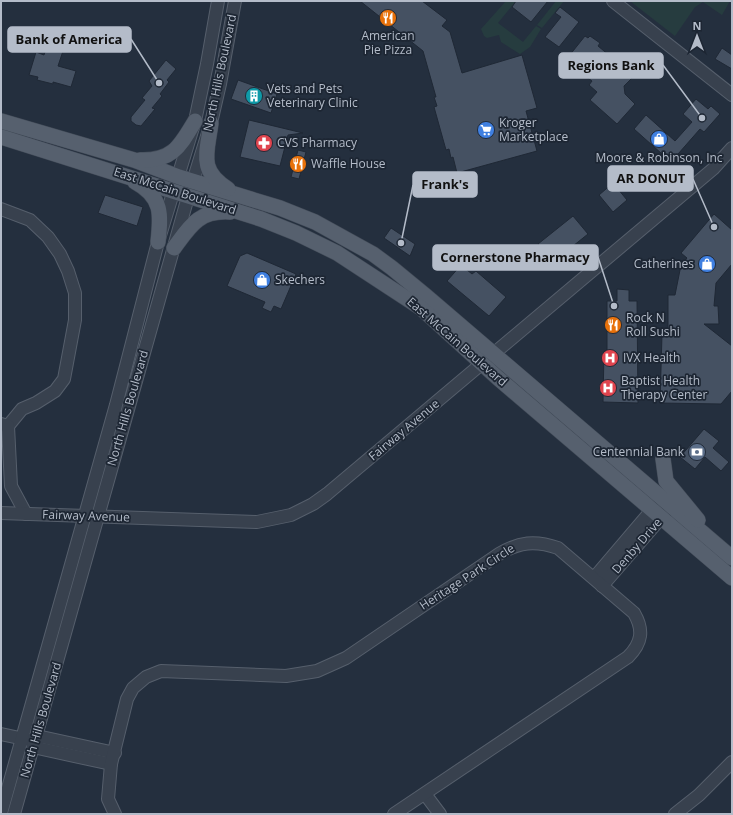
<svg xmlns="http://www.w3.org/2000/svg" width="733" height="815" font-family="'Open Sans',sans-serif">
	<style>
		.green { fill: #263c3f }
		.building { fill: #455162; stroke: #1f2835 }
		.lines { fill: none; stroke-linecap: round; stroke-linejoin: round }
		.minor-casing { stroke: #565f6c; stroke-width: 14 }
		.major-casing { stroke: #414a57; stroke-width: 16 }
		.minor { stroke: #38414e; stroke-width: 12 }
		.major { stroke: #56606e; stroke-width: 15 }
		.labels { text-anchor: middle; stroke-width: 3.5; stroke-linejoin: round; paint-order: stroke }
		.poi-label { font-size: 12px; fill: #b4bcc9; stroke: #1d2633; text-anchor: start }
		.street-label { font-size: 12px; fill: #b4bcc9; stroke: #1d2633 }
		.leader { fill: none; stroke: #b4bcc9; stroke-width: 1.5 }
		.callout-dot { fill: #b4bcc9; stroke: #1d2633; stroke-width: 1.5 }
		.callout { fill: #b4bcc9; stroke: #b4bcc9; stroke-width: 1.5 }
		.callout-label { font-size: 13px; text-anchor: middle; font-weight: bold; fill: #111 }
	</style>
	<rect width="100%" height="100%" fill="#242f3e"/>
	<g class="green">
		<polygon points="506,1 516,1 498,23 523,42 536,26 541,29 530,47 520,54 501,42 499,35 487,38 484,36 481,29"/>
		<polygon points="556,1 564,1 542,28 537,25"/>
		<polygon points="630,1 730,1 722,15 703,2 695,7 675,36"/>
	</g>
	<g class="building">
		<polygon points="360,1 422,1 447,20 442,26 450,32 462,73 522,55 537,108 526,111 537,151 457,173 453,157 451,158 449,149 446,150 434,107 437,106 434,97 436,97 423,51"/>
		<polygon points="516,1 548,1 531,22 512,7"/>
		<polygon points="560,7 579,22 559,47 545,37 561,17 555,13"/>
		<polygon points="585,36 588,38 590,36 600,43 598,46 634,76 624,86 625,94 635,104 617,124 590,100 597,92 589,85 592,81 565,61"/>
		<polygon points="47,46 63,51 58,66 76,71 71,87 53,82 53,84 37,80 38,77 29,75 36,52 44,55"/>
		<polygon points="722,48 732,55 732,69 715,59"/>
		<polygon points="166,60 176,69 167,80 169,82 160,94 162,96 152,108 155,109 141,126 136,125 131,121 131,117 145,100 142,98 152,86 149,81"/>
		<polygon points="238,80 277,94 271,113 231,99"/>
		<polygon points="696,99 708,109 711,106 720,114 704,132 700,129 671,162 634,129 646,115 675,141 692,122 683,114"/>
		<polygon points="249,120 303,133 288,135 280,166 240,157"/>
		<polygon points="298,150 306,152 299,179 291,177"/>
		<polygon points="613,183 627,200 613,212 599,195"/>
		<polygon points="105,195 143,207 137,226 98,213"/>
		<polygon points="714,214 732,230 732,264 716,283 714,306 718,306 719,324 704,324 732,346 732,391 721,404 660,403 662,334 668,334 668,295 675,295 681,265 687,258 681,253"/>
		<polygon points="573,216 588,234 553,262 538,244"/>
		<polygon points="391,228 415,244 410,256 384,238"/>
		<polygon points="247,253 296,274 281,309 274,306 271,312 262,308 265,302 227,286 240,256"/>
		<polygon points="461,265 472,274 476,271 506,297 489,316 447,281"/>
		<polygon points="617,289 629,290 629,301 637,301 638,403 603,402 604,351 607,351 607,301 617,301"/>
		<polygon points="704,429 719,441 713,448 729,462 721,471 705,457 695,469 680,457"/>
	</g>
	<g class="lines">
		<g class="minor-casing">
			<g id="minor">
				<polyline points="613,1 732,95"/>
				<polyline points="1,209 30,220 48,237 60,254 68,271 75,293 75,320 64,379 55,391 36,403 22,409 8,426"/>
				<polyline points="1,424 8,426 11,486 26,514"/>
				<polyline points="1,513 257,522 291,515 313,504 327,494 713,169 732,148"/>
				<polyline points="594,578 657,504"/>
				<polyline points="602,586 667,511"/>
				<polyline points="1,734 29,740"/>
				<polyline points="37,736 115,753"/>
				<polyline points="33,747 111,764"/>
				<polyline points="425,794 440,814"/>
				<polyline points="1,813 116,405 158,242 195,121 207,64 218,1"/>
				<polyline points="14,814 186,204 211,123 220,84 235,1"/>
				<path d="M115,814L108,799L111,764L127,699L133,688L146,677L161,671L286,676L317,671L346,658L499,554C519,542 535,540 558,548L634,613C644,630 642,643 628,657L394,814"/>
				<polyline points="675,814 699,795 732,762"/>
			</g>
		</g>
		<g class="major-casing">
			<g id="major">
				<polyline points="1,121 134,160 179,177 280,208 315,222 373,254 392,268 426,296 732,558"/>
				<path d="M211,123C207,154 198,170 228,189"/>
				<polyline points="1,137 261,219 296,233 337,253 421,308 499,379 732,578"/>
				<path d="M140,160C173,161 180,146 195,121"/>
				<path d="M135,182C163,197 161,215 158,242"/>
				<path d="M174,248C190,226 199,210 230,212"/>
				<polyline points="663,459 666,481 698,520"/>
			</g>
		</g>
		<use href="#minor" class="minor"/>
		<use href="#major" class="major"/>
	</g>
	<defs>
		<g id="restaurant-disc" transform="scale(0.9)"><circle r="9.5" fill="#e8710a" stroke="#1d2633"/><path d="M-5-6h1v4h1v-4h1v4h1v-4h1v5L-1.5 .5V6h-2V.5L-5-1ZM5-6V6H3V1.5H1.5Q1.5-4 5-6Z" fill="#fff"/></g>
		<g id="building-disc" transform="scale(0.9)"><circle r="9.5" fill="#0f9aa8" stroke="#1d2633"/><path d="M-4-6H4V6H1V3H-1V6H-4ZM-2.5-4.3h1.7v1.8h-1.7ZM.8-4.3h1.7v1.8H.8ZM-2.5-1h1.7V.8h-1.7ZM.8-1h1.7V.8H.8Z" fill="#fff"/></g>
		<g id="supermarket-disc" transform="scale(0.9)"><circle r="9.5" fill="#3f7fe0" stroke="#1d2633"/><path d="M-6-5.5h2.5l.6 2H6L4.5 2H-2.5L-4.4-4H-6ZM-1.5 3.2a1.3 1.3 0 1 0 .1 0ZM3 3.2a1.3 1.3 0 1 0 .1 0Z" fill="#fff"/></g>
		<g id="shop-disc" transform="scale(0.9)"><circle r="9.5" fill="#3f7fe0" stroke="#1d2633"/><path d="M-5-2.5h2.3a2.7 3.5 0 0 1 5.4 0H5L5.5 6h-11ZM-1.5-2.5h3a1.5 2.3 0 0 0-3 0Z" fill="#fff"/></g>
		<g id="pharmacy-disc" transform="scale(0.9)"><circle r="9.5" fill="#e0444e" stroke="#1d2633"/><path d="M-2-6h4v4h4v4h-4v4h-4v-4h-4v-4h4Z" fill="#fff"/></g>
		<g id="hospital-disc" transform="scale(0.9)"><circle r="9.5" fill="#e0444e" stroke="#1d2633"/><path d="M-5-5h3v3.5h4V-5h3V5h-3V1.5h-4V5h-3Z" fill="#fff"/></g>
		<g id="bank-disc" transform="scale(0.9)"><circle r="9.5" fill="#5c6f8a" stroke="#1d2633"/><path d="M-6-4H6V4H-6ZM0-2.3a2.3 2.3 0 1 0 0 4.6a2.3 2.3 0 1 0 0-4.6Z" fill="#fff"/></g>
	</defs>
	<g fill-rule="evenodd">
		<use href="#restaurant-disc" x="388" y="18"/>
		<use href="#building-disc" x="254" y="96"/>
		<use href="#supermarket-disc" x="486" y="130"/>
		<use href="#shop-disc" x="659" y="139"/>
		<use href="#pharmacy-disc" x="264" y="143"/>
		<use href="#restaurant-disc" x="298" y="164"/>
		<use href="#shop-disc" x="707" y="264"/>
		<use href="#shop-disc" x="262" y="280"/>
		<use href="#restaurant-disc" x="613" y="325"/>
		<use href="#hospital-disc" x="610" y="358"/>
		<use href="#hospital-disc" x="608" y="388"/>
		<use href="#bank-disc" x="697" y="452"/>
	</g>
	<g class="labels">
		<g class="poi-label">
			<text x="388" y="40" text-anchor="middle">American<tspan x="388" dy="14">Pie Pizza</tspan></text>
			<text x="267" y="93">Vets and Pets<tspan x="267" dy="14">Veterinary Clinic</tspan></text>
			<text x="499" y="127">Kroger<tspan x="499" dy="14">Marketplace</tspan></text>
			<text x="277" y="147">CVS Pharmacy</text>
			<text x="659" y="162" text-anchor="middle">Moore &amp; Robinson, Inc</text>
			<text x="311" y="168">Waffle House</text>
			<text x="694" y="268" text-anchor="end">Catherines</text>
			<text x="275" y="284">Skechers</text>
			<text x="626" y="322">Rock N<tspan x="626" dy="14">Roll Sushi</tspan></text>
			<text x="623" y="362">IVX Health</text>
			<text x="621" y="385">Baptist Health<tspan x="621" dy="14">Therapy Center</tspan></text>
			<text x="684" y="456" text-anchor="end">Centennial Bank</text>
		</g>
		<g class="street-label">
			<text transform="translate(220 73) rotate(-78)" y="4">North Hills Boulevard</text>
			<text transform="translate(175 191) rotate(18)" y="4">East McCain Boulevard</text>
			<text transform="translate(457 342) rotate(41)" y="4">East McCain Boulevard</text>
			<text transform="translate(128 408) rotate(-74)" y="4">North Hills Boulevard</text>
			<text transform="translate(404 430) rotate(-40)" y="4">Fairway Avenue</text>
			<text transform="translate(86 516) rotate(2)" y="4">Fairway Avenue</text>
			<text transform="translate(637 546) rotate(-49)" y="4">Denby Drive</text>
			<text transform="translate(467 577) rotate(-33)" y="4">Heritage Park Circle</text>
			<text transform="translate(41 720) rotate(-74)" y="4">North Hills Boulevard</text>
		</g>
	</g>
	<path class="leader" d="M159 83L131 39M702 118L663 65M714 227L693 179M401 243L413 185M614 306L598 257"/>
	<g class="callout-dot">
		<circle cx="159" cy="83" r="4"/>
		<circle cx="702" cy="118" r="4"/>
		<circle cx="714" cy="227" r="4"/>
		<circle cx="401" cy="243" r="4"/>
		<circle cx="614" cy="306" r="4"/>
	</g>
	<g class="callout">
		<rect x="8" y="27" width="123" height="25" rx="4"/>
		<rect x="559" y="53" width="104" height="25" rx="4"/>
		<rect x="608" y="166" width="85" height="25" rx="4"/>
		<rect x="413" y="172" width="64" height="25" rx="4"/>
		<rect x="433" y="245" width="165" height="25" rx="4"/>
	</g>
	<g class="callout-label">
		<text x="69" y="44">Bank of America</text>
		<text x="611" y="70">Regions Bank</text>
		<text x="651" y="183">AR DONUT</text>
		<text x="445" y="189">Frank's</text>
		<text x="515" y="262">Cornerstone Pharmacy</text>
	</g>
	<rect width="733" height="815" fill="none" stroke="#b4bcc9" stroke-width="4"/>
	<g transform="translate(697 36)" stroke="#1d2633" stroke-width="3" paint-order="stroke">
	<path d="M0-3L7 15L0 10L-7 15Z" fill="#b4bcc9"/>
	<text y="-6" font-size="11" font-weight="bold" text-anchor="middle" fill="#b4bcc9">N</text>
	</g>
</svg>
